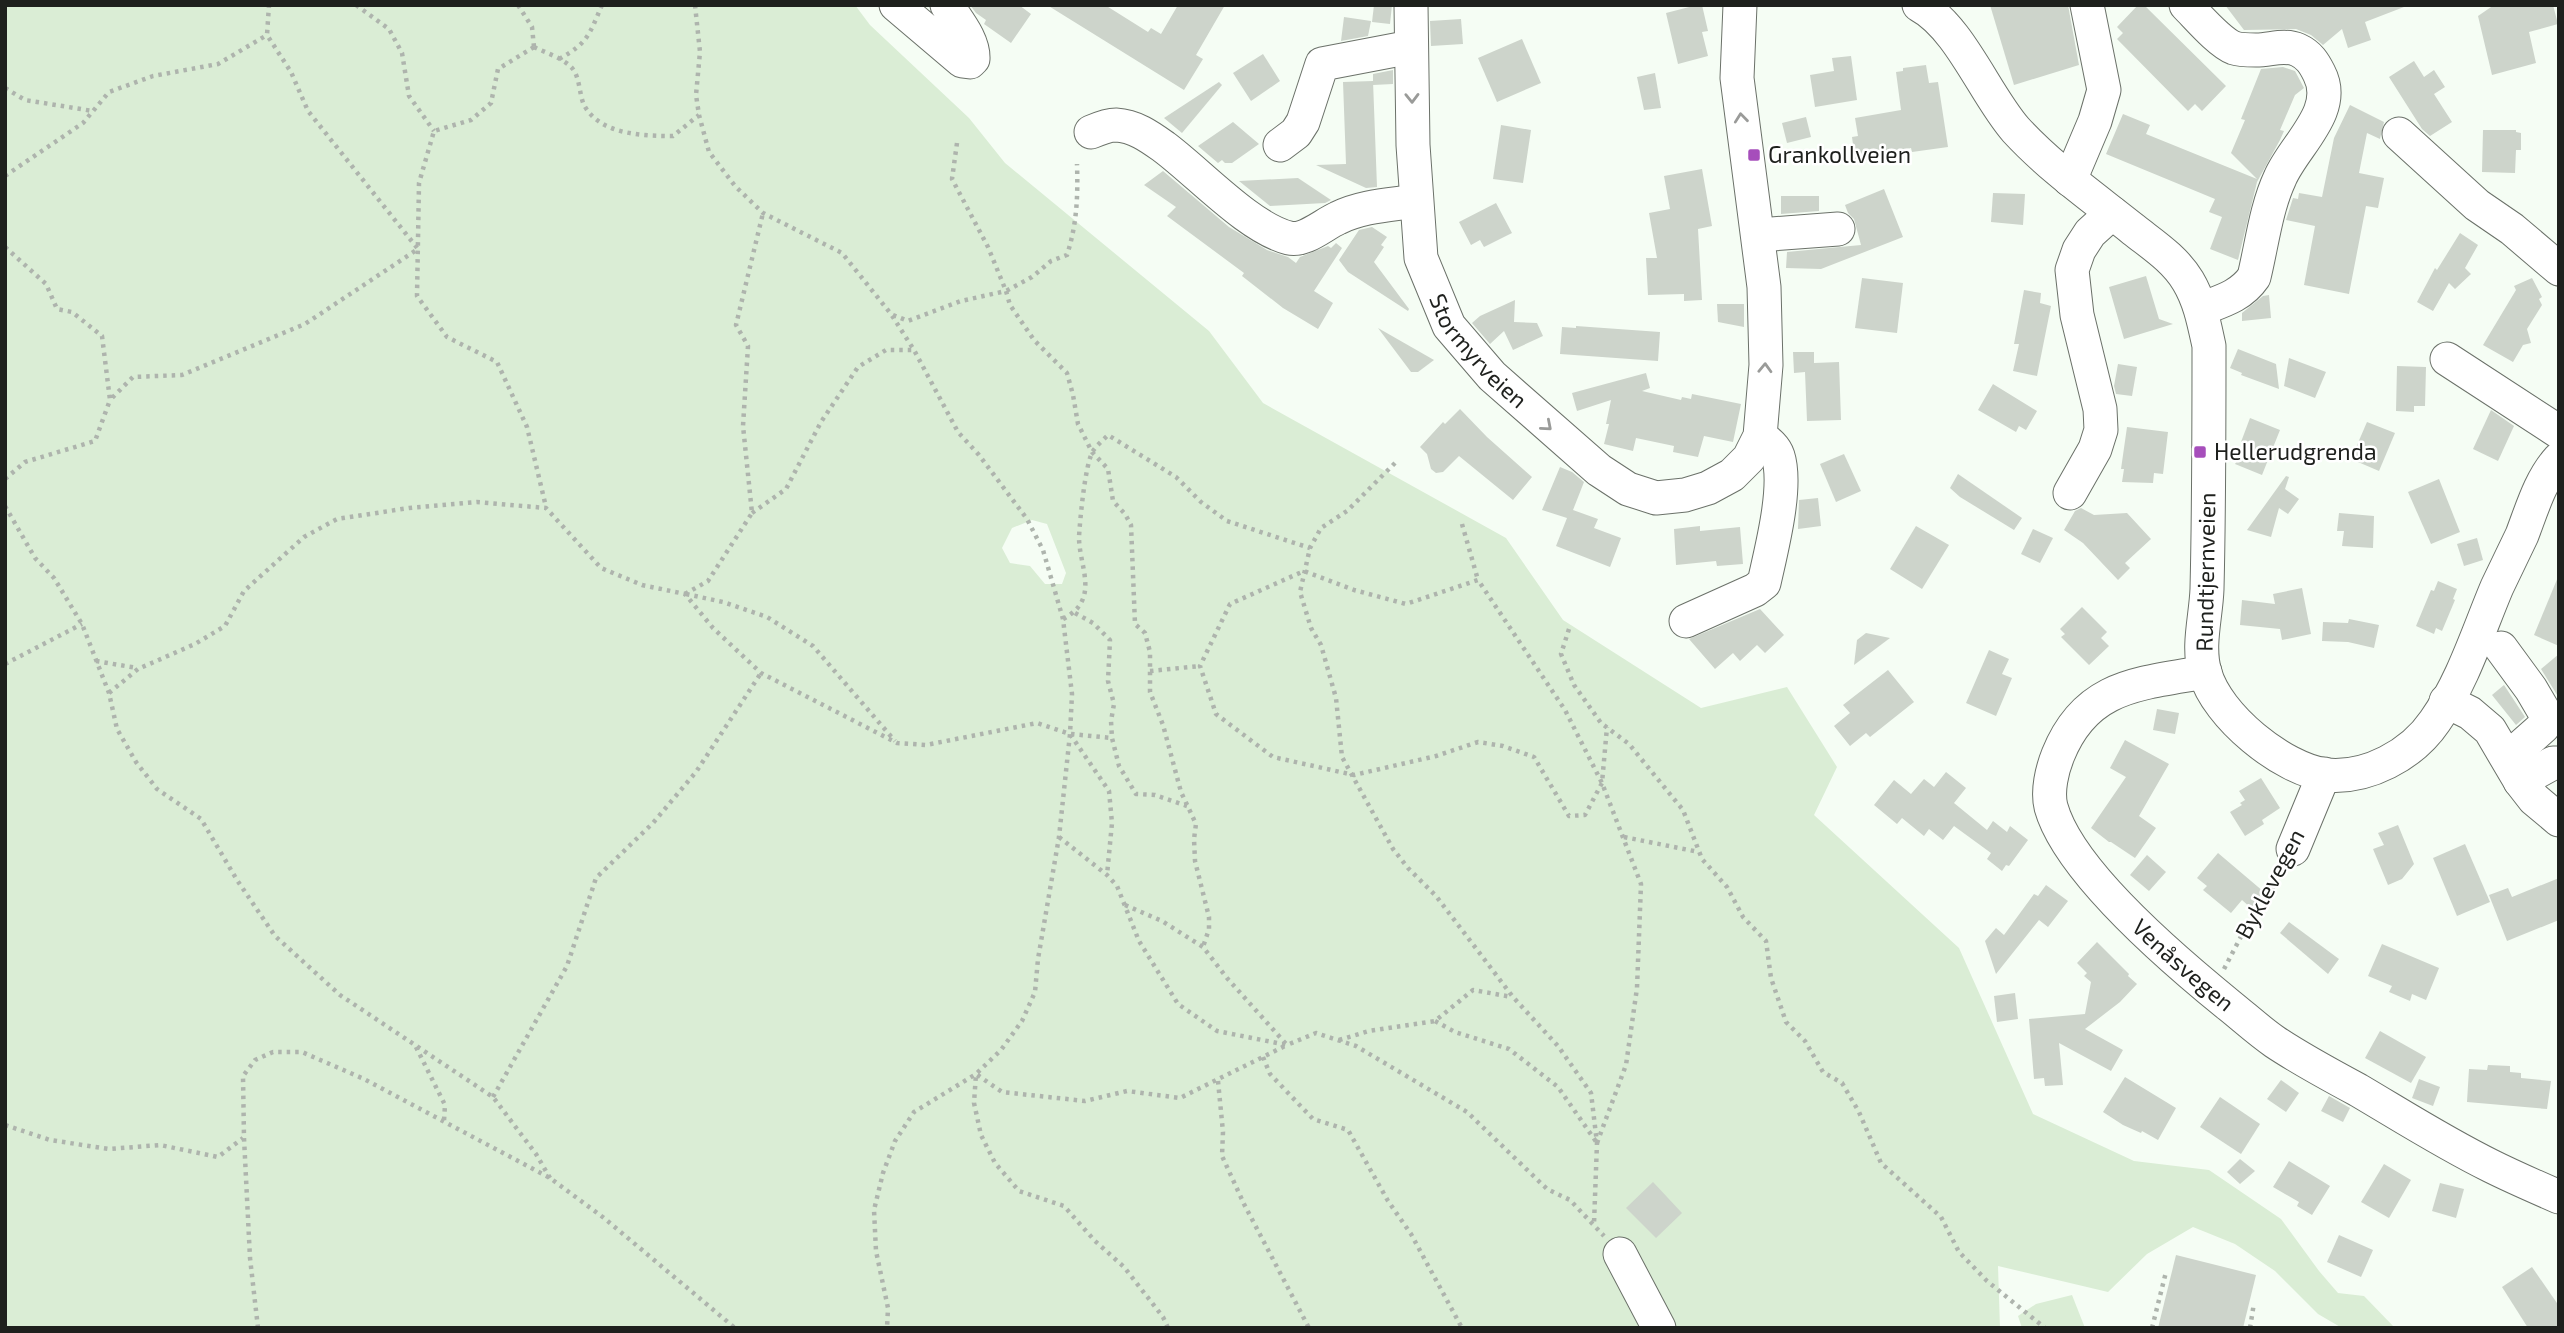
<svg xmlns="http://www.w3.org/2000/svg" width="2564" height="1333" font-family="'Exo 2',sans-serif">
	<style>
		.green { fill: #daedd5; fill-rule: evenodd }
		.building { fill: #cdd4cb }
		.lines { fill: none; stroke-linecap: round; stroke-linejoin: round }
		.minor-casing { stroke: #6b7169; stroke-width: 35 }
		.path { stroke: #aeb4ad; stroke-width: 4.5; stroke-dasharray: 3.5 5; stroke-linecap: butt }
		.minor { stroke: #fff; stroke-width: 33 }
		.oneway { stroke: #9a9b99 }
		.poi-dot { fill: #a64ebb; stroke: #fff; stroke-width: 2.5 }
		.labels { text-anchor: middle; stroke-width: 5; stroke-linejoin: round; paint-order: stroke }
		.poi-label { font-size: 23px; fill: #1e201d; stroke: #fff; text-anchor: start }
		.street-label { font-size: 23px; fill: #1e201d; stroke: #fff }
	</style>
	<rect width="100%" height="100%" fill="#f5fdf4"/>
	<g class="green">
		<path d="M5,5H855L870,25L969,118L1005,163L1209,331L1263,403L1506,538L1563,620L1701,708L1787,687L1837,767L1814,815L1959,948L2033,1114L2134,1161L2209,1170L2281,1219L2319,1271L2338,1293L2364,1296L2395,1328H2342L2318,1314L2275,1271L2235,1244L2193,1227L2147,1254L2108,1292L1998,1266L2000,1328H5ZM1032,520L1047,524L1066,573L1062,584H1045L1030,566L1010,563L1002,548L1012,528Z"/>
		<polygon points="2072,1295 2085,1328 2022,1328 2018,1316 2036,1304"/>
	</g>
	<g class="building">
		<polygon points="970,5 1019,5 1031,14 1011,43 984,24 986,20 976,13"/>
		<polygon points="1047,5 1105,5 1148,32 1151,28 1161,34 1178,5 1225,5 1196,55 1203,59 1184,90"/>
		<polygon points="1374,5 1392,5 1390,24 1372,22"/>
		<polygon points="1697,5 1702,5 1708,31 1702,32 1708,56 1678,64 1666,13"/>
		<polygon points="1990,5 2068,5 2079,65 2014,85"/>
		<polygon points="2138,5 2144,5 2226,86 2202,111 2195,104 2188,111 2117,39 2123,33 2117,27"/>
		<polygon points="2225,5 2404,5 2404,7 2365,22 2371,40 2348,48 2342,29 2323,45 2311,35 2296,29 2244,30"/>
		<polygon points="2494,5 2553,5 2558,24 2529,32 2536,63 2492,75 2478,16"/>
		<polygon points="1344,17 1371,21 1368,36 1341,41"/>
		<polygon points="1461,19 1463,44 1431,46 1430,21"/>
		<polygon points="1522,39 1541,83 1497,102 1478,58"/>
		<polygon points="1263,54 1280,81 1251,101 1233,73"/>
		<polygon points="1851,56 1857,100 1815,107 1810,75 1834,71 1832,58"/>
		<polygon points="2414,61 2424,77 2434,70 2445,87 2434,94 2452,122 2430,136 2422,129 2389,77"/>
		<polygon points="1926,65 1929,83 1938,82 1948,147 1912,152 1911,148 1876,155 1877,161 1855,160 1852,137 1858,136 1855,118 1901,110 1896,72 1903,71 1903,68"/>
		<polygon points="2283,67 2295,71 2304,88 2295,95 2280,130 2284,131 2280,140 2257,182 2238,260 2210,249 2222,217 2209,212 2215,199 2106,154 2123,114 2150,125 2146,134 2257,179 2231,153 2245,120 2241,119 2261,69"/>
		<polygon points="1393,70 1393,84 1373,85 1373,74"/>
		<polygon points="1655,73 1661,108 1644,110 1637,77"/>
		<polygon points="1373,81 1377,187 1366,188 1316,165 1346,164 1343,82"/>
		<polygon points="1219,82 1222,85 1182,133 1164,118"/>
		<polygon points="2350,105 2384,122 2380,139 2367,133 2359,173 2384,178 2378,208 2366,206 2349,294 2304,285 2315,226 2286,220 2293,198 2298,199 2299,193 2322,197 2334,138"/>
		<polygon points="1806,117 1811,137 1787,143 1782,123"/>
		<polygon points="1233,122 1259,144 1232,163 1225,163 1222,160 1218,163 1198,146"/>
		<polygon points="1501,125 1531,130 1523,183 1493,179"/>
		<polygon points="2483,130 2516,130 2516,132 2521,133 2521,150 2516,150 2515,173 2482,172"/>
		<polygon points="1702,169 1712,226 1698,229 1702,300 1684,301 1684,294 1648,295 1646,258 1657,258 1649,213 1670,209 1664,176"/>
		<polygon points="1163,171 1229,227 1267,250 1288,257 1296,263 1300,257 1328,246 1331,248 1336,243 1342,248 1314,291 1333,303 1318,329 1283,308 1242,276 1244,273 1167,216 1176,207 1144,185"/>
		<polygon points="1298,178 1331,200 1325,203 1270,206 1239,181"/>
		<polygon points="1884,189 1903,237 1821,269 1786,268 1787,252 1861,245 1854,219 1848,213 1845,205"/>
		<polygon points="1993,193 2025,194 2023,225 1991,222"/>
		<polygon points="1781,196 1819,196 1819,211 1781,214"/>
		<polygon points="1496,203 1512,233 1484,247 1480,240 1471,245 1459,222"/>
		<polygon points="1372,227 1387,237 1381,245 1384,247 1374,262 1409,309 1408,311 1348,272 1339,260 1359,230"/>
		<polygon points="2460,233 2478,245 2465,268 2471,274 2455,289 2449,283 2433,311 2417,302 2435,268 2437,270"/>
		<polygon points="2146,276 2159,319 2173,324 2124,339 2109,287"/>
		<polygon points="1862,278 1903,283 1897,333 1855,328"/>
		<polygon points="2532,278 2542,297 2539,299 2542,305 2527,329 2531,343 2523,345 2513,362 2483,345 2516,290 2514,286"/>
		<polygon points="2024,290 2041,293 2040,303 2051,306 2037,376 2013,371 2019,344 2014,344"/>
		<polygon points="2269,295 2271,318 2242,321 2242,313 2263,296"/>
		<polygon points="1515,300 1514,322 1537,323 1543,336 1513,350 1504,331 1490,344 1472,323 1480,316"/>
		<polygon points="1717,304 1744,304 1744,327 1718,322"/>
		<polygon points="1576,326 1660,332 1658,361 1560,354 1562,327 1576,328"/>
		<polygon points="1378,328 1434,360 1418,372 1411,372"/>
		<polygon points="2238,349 2276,364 2279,389 2241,375 2242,373 2230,368"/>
		<polygon points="1793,352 1814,352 1814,363 1839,362 1841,420 1807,421 1805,372 1794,373"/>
		<polygon points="2289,358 2326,372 2315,398 2284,386"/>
		<polygon points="2118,364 2137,367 2132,396 2116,394 2114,386"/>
		<polygon points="2397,366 2426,367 2425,406 2414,406 2414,412 2396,411"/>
		<polygon points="1646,373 1650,388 1642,391 1681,400 1682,397 1691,399 1692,394 1741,404 1733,442 1704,436 1698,457 1673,452 1674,446 1636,438 1633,451 1604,444 1609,424 1606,424 1611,400 1577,411 1572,393"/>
		<polygon points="1993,384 2037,411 2026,430 2019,426 2016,432 1978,410"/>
		<polygon points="1460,409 1487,437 1532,477 1513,500 1459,456 1443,472 1436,473 1431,469 1427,454 1420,447 1443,422 1445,424"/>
		<polygon points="2491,410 2514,426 2498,461 2473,449"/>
		<polygon points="2250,418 2280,430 2262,475 2235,464 2248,445 2241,442"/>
		<polygon points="2367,422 2395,433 2379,471 2351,459"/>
		<polygon points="2127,427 2168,432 2163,474 2154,473 2153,483 2122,482 2124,469 2121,469"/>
		<polygon points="1844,454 1861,491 1836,502 1820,464"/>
		<polygon points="1560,467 1572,472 1584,482 1573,510 1598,519 1594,528 1621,538 1610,567 1556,546 1567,518 1542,510"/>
		<polygon points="1958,474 2022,518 2014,530 1960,497 1950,488"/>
		<polygon points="2286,476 2289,477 2285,489 2299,499 2288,514 2279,508 2271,537 2247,530"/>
		<polygon points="2439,479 2460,532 2431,544 2408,492"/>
		<polygon points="1818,498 1821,526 1798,529 1799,500"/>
		<polygon points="2081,508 2094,515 2127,513 2151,539 2125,563 2130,568 2118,580 2083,543 2064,530 2075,511"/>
		<polygon points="2339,513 2374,516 2373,548 2342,546 2344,531 2337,531"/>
		<polygon points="1700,526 1700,531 1740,527 1743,564 1717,566 1716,561 1676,565 1674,529"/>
		<polygon points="1916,526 1949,545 1922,589 1890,569"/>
		<polygon points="2033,529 2053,538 2040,563 2021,554"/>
		<polygon points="2477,538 2483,560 2464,566 2457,544"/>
		<polygon points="2558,577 2559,577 2559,646 2534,635"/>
		<polygon points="2438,581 2457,589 2453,599 2455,600 2442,631 2436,628 2434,634 2416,626 2431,590 2434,591"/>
		<polygon points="2302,588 2311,634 2282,640 2280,629 2240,625 2242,600 2275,604 2273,594"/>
		<polygon points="2082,607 2107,632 2101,638 2109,646 2089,665 2061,637 2065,634 2060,629"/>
		<polygon points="1760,609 1784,635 1765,653 1757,645 1740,661 1733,653 1715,669 1689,639"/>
		<polygon points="2349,619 2379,625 2374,648 2348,642 2322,641 2323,622 2348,623"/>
		<polygon points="1866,633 1890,638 1854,665 1857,640"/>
		<polygon points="1989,650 2009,659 2002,674 2012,678 1996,716 1966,703"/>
		<polygon points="2559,654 2559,698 2541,669"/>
		<polygon points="1888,670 1914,702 1870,737 1866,733 1850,746 1834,726 1850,713 1843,705"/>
		<polygon points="2504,685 2525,717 2516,725 2492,695"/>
		<polygon points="2157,709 2179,713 2175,734 2153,730"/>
		<polygon points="2125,740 2169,764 2139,816 2156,828 2135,858 2111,842 2109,842 2091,828 2126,777 2110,768"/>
		<polygon points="1946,772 1966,788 1954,803 1987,830 1993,821 2007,832 2010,826 2028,840 2009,866 2006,865 2002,871 1987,859 1991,853 1954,826 1943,840 1929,829 1924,836 1902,818 1897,824 1874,805 1894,780 1911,794 1924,779 1934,787"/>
		<polygon points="2261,778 2280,808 2262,820 2264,824 2245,836 2230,812 2242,805 2240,803 2245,800 2239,791"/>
		<polygon points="2398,825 2414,864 2402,879 2388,885 2373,849 2384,845 2378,833"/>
		<polygon points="2465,844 2490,902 2457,916 2433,858"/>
		<polygon points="2218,853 2264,892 2251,908 2242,900 2231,913 2203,890 2207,886 2197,878"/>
		<polygon points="2147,855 2166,872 2149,891 2130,875"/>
		<polygon points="2559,878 2559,920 2507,941 2489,895 2508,888 2512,897"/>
		<polygon points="2046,885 2068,901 2048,927 2039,920 1996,974 1985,941 1996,928 2004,935 2034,894 2038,896"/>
		<polygon points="2289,922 2339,959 2328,974 2280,933"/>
		<polygon points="2097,942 2129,974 2128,976 2137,984 2120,1002 2085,1029 2123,1050 2111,1071 2059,1043 2063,1085 2045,1086 2044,1078 2034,1079 2029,1019 2085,1014 2091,982 2084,976 2087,973 2077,963"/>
		<polygon points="2382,944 2439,968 2426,1000 2412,994 2410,1001 2389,992 2392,986 2368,976"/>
		<polygon points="2015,993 2018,1019 1997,1022 1994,996"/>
		<polygon points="2380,1031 2426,1057 2411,1083 2365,1058"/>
		<polygon points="2488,1065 2510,1066 2510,1072 2521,1073 2521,1078 2551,1081 2547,1109 2467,1102 2469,1069 2487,1070"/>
		<polygon points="2125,1077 2176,1108 2158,1140 2142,1131 2141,1133 2123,1125 2103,1112"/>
		<polygon points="2419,1079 2440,1087 2433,1106 2412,1098"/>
		<polygon points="2281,1080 2299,1093 2286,1112 2267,1099"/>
		<polygon points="2329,1096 2350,1108 2343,1122 2321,1111"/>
		<polygon points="2220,1097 2260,1124 2241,1154 2200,1127"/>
		<polygon points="2240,1159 2255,1171 2240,1184 2227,1172"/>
		<polygon points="2289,1161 2330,1186 2312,1215 2297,1206 2299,1202 2273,1187"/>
		<polygon points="2384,1164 2411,1180 2389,1218 2361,1202"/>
		<polygon points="1653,1182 1682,1213 1656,1238 1626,1208"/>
		<polygon points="2440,1183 2464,1189 2456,1218 2432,1211"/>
		<polygon points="2339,1235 2373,1250 2361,1277 2327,1262"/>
		<polygon points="2176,1255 2256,1275 2243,1328 2158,1328"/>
		<polygon points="2532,1267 2559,1306 2559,1328 2528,1328 2502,1287"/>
	</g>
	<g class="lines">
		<g class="minor-casing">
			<g id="minor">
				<path d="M896,5L962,61L970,62L973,59C974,40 957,21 947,5"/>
				<path id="s1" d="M1411,5L1413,145L1421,258L1449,326L1492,376L1599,470L1628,489L1656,498L1685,495L1708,488L1732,475L1749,458L1760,436L1766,365L1764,287L1737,78L1740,5"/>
				<path d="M1919,5C1960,27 1985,95 2016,130C2051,168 2094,198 2134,230C2153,245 2175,259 2188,281C2200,301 2204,323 2209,346C2209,427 2209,508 2207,589C2206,617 2197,646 2205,673C2217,716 2282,769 2326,775C2367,779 2412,755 2435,721C2463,681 2478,632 2497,587C2505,570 2514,552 2522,535C2532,509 2540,480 2559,459"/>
				<path d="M2186,5C2198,17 2219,42 2234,48C2240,50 2250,50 2256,50C2271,50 2284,44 2298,50C2309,55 2314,63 2319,73C2339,111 2294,145 2280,178C2266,208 2262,244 2254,277C2241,296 2222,301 2201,309"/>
				<path d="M1091,132C1098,129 1108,125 1116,125C1135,126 1150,137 1164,147C1199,173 1249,228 1289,238C1305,242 1324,224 1338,218C1362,206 1390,205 1416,201"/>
				<polyline points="2399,134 2477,205 2512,229 2559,269"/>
				<polyline points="1280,145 1296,133 1303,122 1322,64 1411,47"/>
				<polyline points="2070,180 2095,121 2104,90 2087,5"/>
				<polyline points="1759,235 1838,229"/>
				<polyline points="2447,359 2559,432"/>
				<polyline points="2070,493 2095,449 2101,430 2100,409 2077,315 2072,270 2079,250 2090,233 2112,213"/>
				<path d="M1686,621L1755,590L1764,583C1771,551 1788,487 1778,456C1775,447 1768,442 1760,436"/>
				<polyline points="2501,648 2531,689 2548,718 2543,727 2508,758"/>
				<path id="s2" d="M2205,672C2138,684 2086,685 2058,755C2052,770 2047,791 2051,807C2069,872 2177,963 2230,1006C2245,1018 2259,1031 2275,1042C2302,1060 2330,1075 2358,1090C2402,1116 2446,1144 2491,1166C2513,1177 2536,1187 2559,1197"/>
				<polyline points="2446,701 2470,713 2490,730 2520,781 2534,799 2559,820"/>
				<polyline points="2520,781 2553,763 2559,763"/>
				<polyline points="2293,849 2324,774"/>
				<polyline points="1620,1254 1659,1328"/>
			</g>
		</g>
		<g class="path">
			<polyline points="356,5 389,29 402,53 409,96 434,131"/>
			<polyline points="518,5 532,27 534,47"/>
			<polyline points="695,5 700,52 696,95 699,115 709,152 735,186 763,213 842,253 891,314 914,350 958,432 979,455 1027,519 1043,550 1063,619 1072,694 1070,734 1059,837 1038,959 1035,992 1022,1021 1001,1050 976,1074 914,1112 895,1141 883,1173 874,1210 876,1251 888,1308 887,1328"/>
			<polyline points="534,47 498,69 491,103 471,120 434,131 419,183 417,296 447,337 497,362 527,427 546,507"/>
			<path d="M534,47C546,53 563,58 572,68C580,77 579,94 584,105C600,135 643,136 673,136L699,115"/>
			<path d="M559,59C588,43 589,35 602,5"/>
			<polyline points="5,88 25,100 93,111"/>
			<path d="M957,143L952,179L988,247L1006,291L1032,277L1051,261L1067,255C1077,224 1078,196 1077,164"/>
			<polyline points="5,176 83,123 109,92 153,76 218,64 267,35"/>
			<polyline points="5,247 46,284 57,309 72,312 102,336 110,400 133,377 182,375 305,324 418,249 308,111 291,72 267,35 269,5"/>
			<polyline points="893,315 908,321 961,301 1006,291 1010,305 1034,340 1067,373 1073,395 1078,424 1092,452 1108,469 1113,501 1125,514 1131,525 1135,624 1145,633 1150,652 1150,692 1163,725 1181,792 1196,824 1194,839 1195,861 1209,917 1209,929 1203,947"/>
			<polyline points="1395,463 1347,511 1321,528 1310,548 1300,592 1311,628 1321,645 1336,698 1342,757 1393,849 1408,868 1436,896 1513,997 1558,1046 1591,1093 1597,1143 1594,1224"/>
			<polyline points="5,479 25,462 95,441 110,400"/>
			<polyline points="5,506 35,558 54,578 82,624 109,693 117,729 136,762 157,789 201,819 237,880 275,936 340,995 493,1097 536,1154 550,1178"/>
			<polyline points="752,513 786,489 821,422 858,367 886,350 914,350"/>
			<polyline points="1462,524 1478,580"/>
			<polyline points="685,594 708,581 752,513 743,426 748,346 736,325 763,213"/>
			<polyline points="686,594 723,602 767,617 813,646 895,741"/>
			<polyline points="1075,613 1093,623 1110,640 1108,681 1114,704 1111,721 1112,738 1119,766 1136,794 1155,795 1187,806"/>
			<path d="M1063,619C1101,599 1079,567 1079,537C1080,520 1085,464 1093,451C1097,445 1103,440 1108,435L1176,477L1201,502L1227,521L1310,548"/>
			<polyline points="1569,629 1561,654 1574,685 1601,723 1629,744 1683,810 1702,859 1727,887 1743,917 1766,941 1771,978 1786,1022 1805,1041 1823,1072 1842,1083 1859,1112 1881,1163 1941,1217 1959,1252 1987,1281 2045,1328"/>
			<polyline points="96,661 137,668"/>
			<polyline points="5,664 82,624"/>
			<polyline points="1150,671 1200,666"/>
			<polyline points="109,693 138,669 195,644 225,626 244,591 304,537 337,519 409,508 477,502 546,508 601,568 642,585 685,594 713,628 761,673 897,743 926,745 1037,723 1070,734 1109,791 1112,823 1107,875"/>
			<polyline points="1071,734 1112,738"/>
			<polyline points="1059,837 1107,875 1117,886 1139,941 1178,1004 1217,1031 1287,1045 1316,1033 1356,1046 1467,1112 1547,1189 1570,1200 1604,1236"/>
			<polyline points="1624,837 1699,852"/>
			<polyline points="1125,905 1162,921 1203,947 1227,978 1287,1045 1180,1098 1127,1091 1085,1101 1002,1092 976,1074 974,1103 981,1135 995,1163 1019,1191 1064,1206 1095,1241 1124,1267 1163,1317 1168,1328"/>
			<polyline points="2224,969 2246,927 2263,906 2281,872"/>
			<polyline points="1435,1021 1455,1032 1509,1049 1558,1087 1597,1143"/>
			<polyline points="1339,1040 1369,1031 1435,1021 1473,990 1512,997"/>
			<polyline points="416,1047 445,1105 444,1121"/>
			<polyline points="1263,1057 1270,1074 1313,1119 1348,1130 1388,1201 1411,1234 1462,1328"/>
			<polyline points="1218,1081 1223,1132 1222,1156 1244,1204 1309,1328"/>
			<polyline points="493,1097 567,966 596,878 653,823 696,772 761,673"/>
			<polyline points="5,1125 50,1140 109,1149 160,1145 218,1157 243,1138"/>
			<polyline points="1597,1143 1626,1065 1637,988 1641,884 1602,783 1565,710 1478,580 1406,604 1354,590 1304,571 1230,604 1200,666 1216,714 1273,757 1354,775 1436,756 1478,742 1503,746 1534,757 1569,816 1585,815 1602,783 1607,727"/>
			<polyline points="258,1328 250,1258 244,1138 243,1076 255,1060 273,1052 302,1052 364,1079 550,1178 604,1218 735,1328"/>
			<polyline points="2152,1328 2166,1272"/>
			<polyline points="2250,1328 2254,1303"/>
		</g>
		<use href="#minor" class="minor"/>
	</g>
	<defs><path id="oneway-chevron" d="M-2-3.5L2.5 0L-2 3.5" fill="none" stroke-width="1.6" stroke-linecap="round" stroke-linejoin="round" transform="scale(1.75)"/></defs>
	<g class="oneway">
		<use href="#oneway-chevron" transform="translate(1412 98) rotate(89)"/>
		<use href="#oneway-chevron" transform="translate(1741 118) rotate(-96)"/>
		<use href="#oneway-chevron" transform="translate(1765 368) rotate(-88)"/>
		<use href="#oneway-chevron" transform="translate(1547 426) rotate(41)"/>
	</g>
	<g class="poi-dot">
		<rect x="1747" y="148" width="14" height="14" rx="3.5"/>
		<rect x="2193" y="445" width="14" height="14" rx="3.5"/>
	</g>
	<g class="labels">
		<g class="poi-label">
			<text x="1768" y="163">Grankollveien</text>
			<text x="2214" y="460">Hellerudgrenda</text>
		</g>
		<g class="street-label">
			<text dy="8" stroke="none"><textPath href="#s1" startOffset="364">Stormyrveien</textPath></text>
			<text transform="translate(2206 572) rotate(-89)" y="8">Rundtjernveien</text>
			<text transform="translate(2270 884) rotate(-62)" y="8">Byklevegen</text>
			<text dy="8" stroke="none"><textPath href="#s2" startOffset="441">Venåsvegen</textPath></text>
		</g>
	</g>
	<rect width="2564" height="1333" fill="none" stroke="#1e201d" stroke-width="14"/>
</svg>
